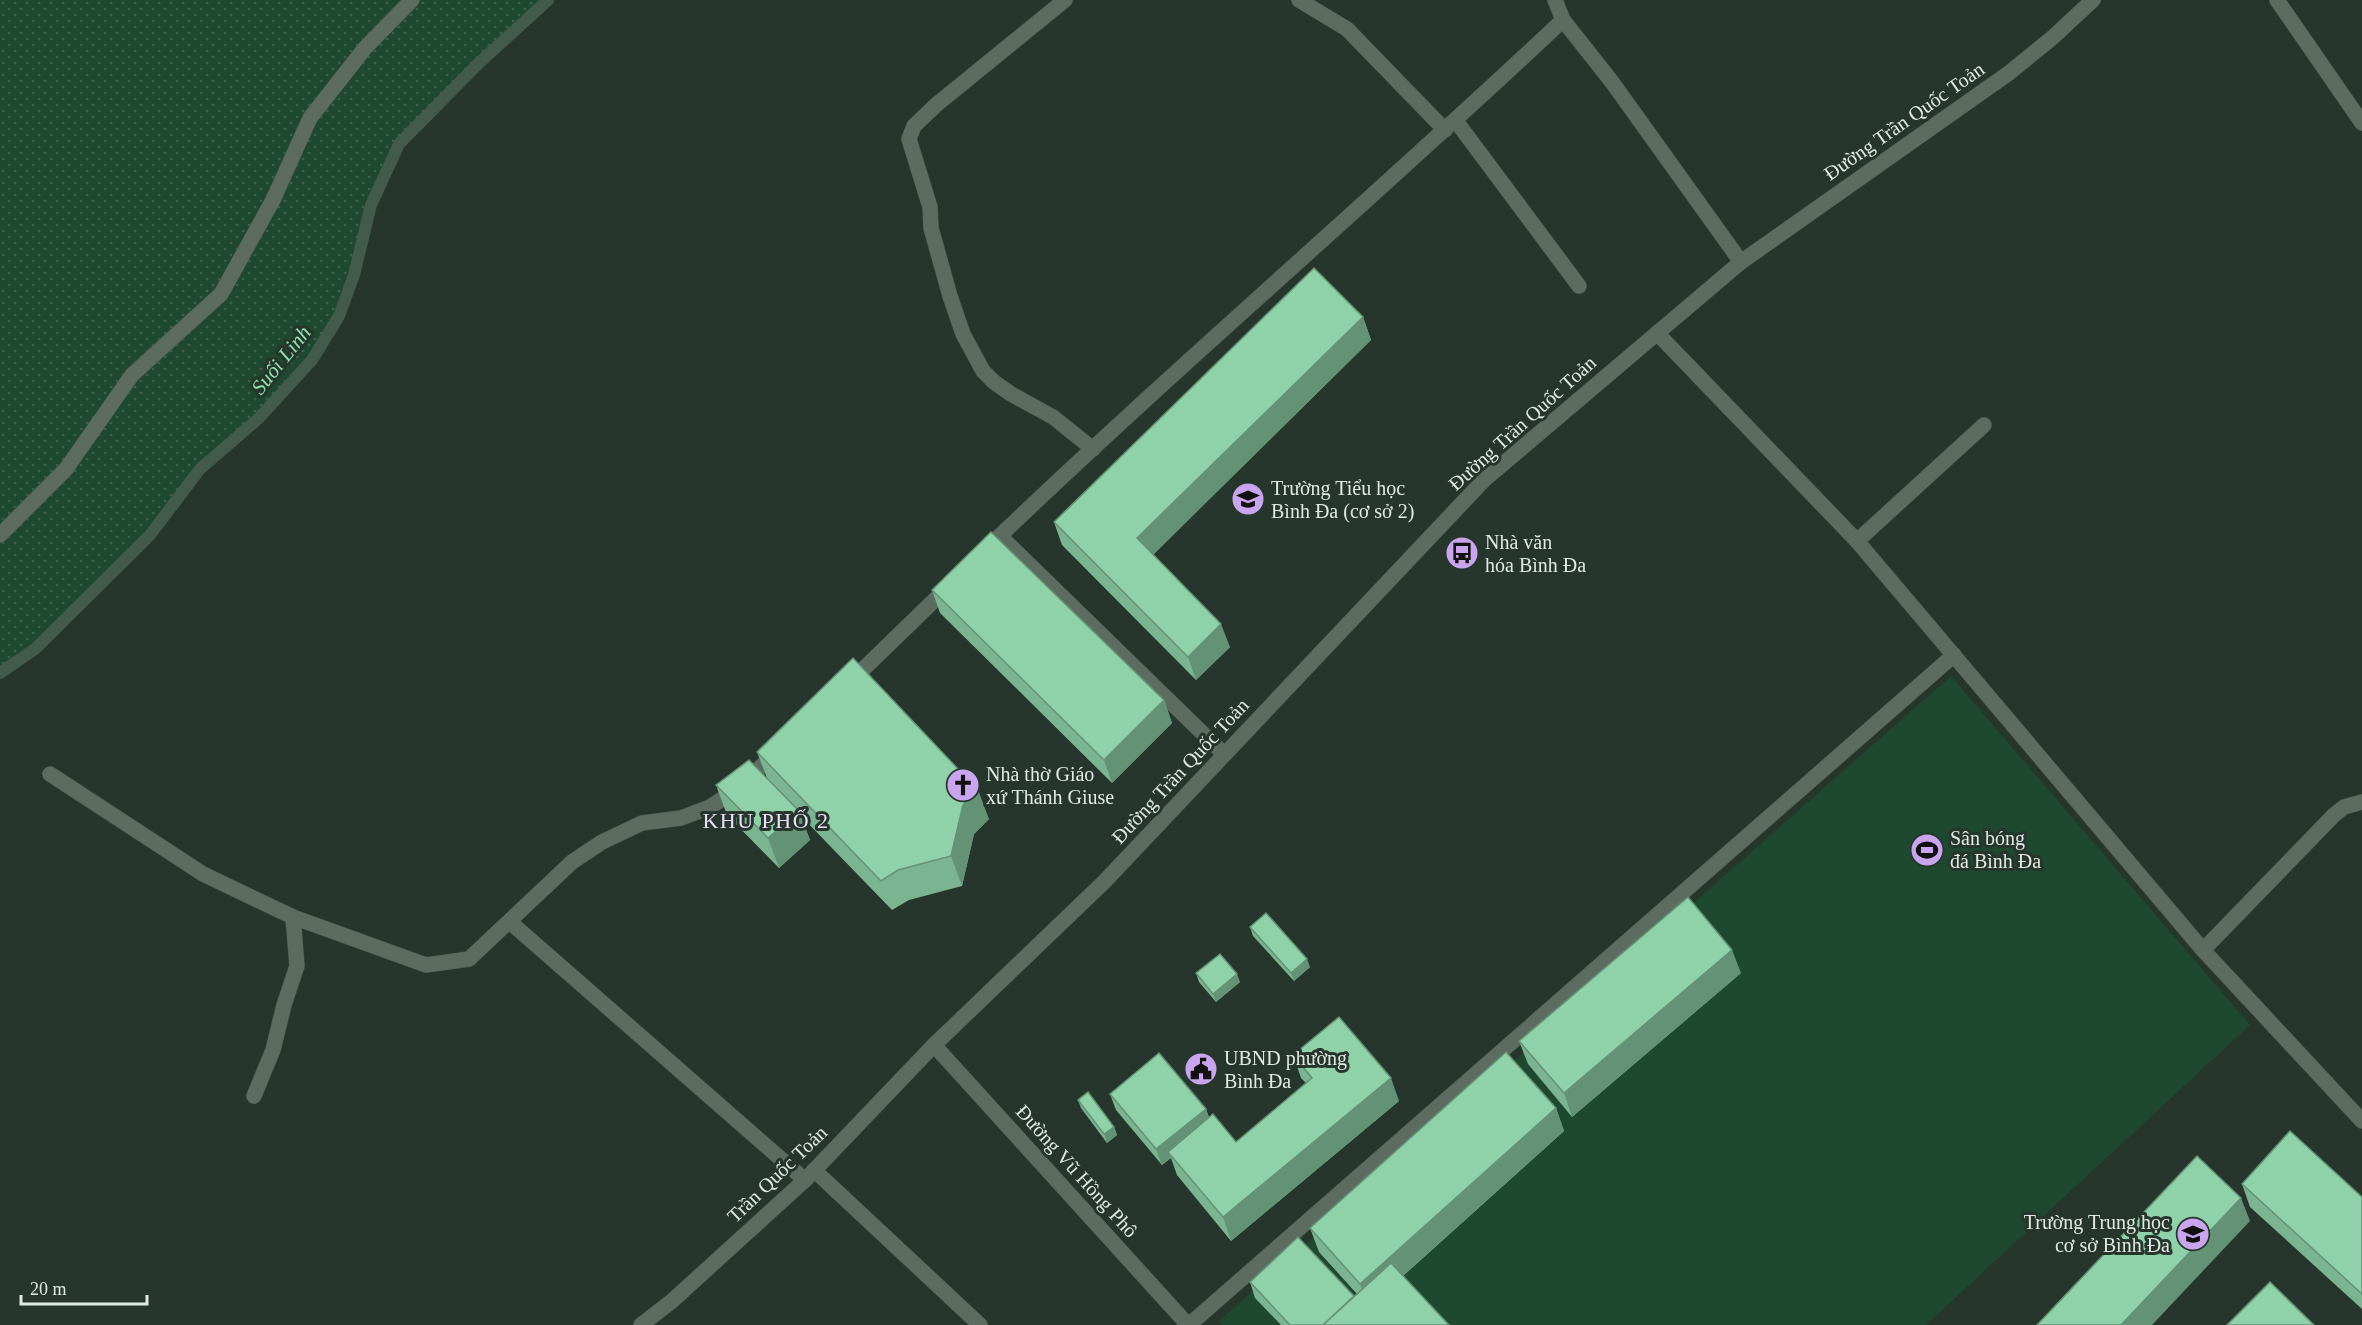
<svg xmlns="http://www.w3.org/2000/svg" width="2362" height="1325" font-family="'Times New Roman',serif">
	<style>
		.grass { fill: url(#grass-dots) }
		.pitch { fill: #1e4830 }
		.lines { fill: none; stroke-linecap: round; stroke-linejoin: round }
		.stream { stroke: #435b4c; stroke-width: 12 }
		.lane-casing { stroke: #45524b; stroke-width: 16 }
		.street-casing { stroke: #45524b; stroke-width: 16 }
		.secondary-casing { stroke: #45524b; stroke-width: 16 }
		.lane { stroke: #5c6c61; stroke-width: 15 }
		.street { stroke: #5c6c61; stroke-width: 15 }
		.secondary { stroke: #5c6c61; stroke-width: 15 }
		.wall { fill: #7bb490 }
		.shaded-wall { fill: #649276 }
		.building { fill: #8fd1a8; stroke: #649276; stroke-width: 1.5 }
		.labels { text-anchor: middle; stroke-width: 6; stroke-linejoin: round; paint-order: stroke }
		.street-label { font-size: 20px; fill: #e0e9e3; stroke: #27362c }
		.poi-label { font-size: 20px; fill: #e0e9e3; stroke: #27362c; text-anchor: start }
		.water-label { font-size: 21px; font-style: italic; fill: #88e4ac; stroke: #27362c }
		.quarter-label { font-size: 22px; letter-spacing: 1.5px; fill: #ebdefa; stroke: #27362c }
	</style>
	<defs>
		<pattern id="grass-dots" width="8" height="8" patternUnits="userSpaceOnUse" patternTransform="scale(1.5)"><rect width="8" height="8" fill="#1e4830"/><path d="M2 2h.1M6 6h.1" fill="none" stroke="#3e624e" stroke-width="1.8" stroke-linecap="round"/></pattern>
	</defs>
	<rect width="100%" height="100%" fill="#27362c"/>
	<polygon class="grass" points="0,0 550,0 399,144 371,205 354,275 339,316 312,360 259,418 200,469 150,535 35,649 0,673"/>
	<polygon class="pitch" points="1951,676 2250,1025 1926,1325 1223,1325 1219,1321"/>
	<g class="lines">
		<polyline class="stream" points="0,673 35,649 150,535 200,469 259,418 312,360 339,316 354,275 371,205 399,144 479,63 548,0"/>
		<g class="lane-casing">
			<polyline id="lane" points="0,535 66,469 132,375 221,294 273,200 310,118 365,48 412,0"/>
		</g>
		<g class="street-casing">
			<g id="street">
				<polyline points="1065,0 936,105 914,126 909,139 930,207 931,228 950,296 963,334 983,371 994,382 1011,394 1053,417 1093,449"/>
				<polyline points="1299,0 1347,29 1445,130"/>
				<polyline points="1555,0 1563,20"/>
				<polyline points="2277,0 2362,123"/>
				<polyline points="1456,121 1579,286"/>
				<polyline points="1657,333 1857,541 2203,950 2362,1121"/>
				<polyline points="1000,536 1224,754"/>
				<polyline points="1857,541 1984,425"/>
				<path d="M983,552C1172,370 1372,200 1563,20L1612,82L1741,262"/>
				<polyline points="850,682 949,586"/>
				<polyline points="50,774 203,874 293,917 426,965 469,959 572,862 602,842 642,823 681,818 710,807 739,788 776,752"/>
				<polyline points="510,922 805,1180"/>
				<polyline points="2203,950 2334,815 2344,807 2362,802"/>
				<polyline points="254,1096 273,1050 284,1005 297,966 293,917"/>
				<polyline points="814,1170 980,1325"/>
				<polyline points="1189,1325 1954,655"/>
			</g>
		</g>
		<g class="secondary-casing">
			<g id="secondary">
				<polyline points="934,1045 1188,1325"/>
				<polyline points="641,1325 672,1301 805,1180 934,1045 1105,881 1484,480 1741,262 2009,73 2052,38 2093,0"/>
			</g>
		</g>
		<use href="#lane" class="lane"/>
		<use href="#street" class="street"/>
		<use href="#secondary" class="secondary"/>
	</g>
	<g class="wall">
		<polygon points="1363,317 1371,340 1153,554 1230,647 1196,680 1062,545 1054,522"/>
		<polygon points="932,590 1164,700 1172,723 1112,783 940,613"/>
		<polygon points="757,752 989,819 974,834 962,886 909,900 892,910 800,815 810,840 779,868 727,815 716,785 767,778"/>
		<polygon points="1250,927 1310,967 1294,981 1253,936"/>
		<polygon points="1196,973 1240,982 1216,1002 1199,982"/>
		<polygon points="1741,973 1572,1117 1528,1064 1519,1041"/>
		<polygon points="1293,1055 1399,1101 1231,1241 1177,1175 1171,1158 1162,1165 1116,1110 1110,1094 1206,1109 1209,1118 1236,1142 1306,1083 1301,1078"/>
		<polygon points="1078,1100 1114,1127 1117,1135 1107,1143 1081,1108"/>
		<polygon points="1556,1108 1564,1131 1403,1276 1449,1325 1281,1325 1255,1298 1250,1282 1354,1296 1357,1294 1319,1252 1310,1228"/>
		<polygon points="2242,1184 2362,1197 2362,1309 2250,1207"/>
	</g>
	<g class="shaded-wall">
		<polygon points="1363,317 1371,340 1146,562 1137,538"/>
		<polygon points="1221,624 1230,647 1196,680 1188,657"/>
		<polygon points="1164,700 1172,723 1112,783 1104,760"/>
		<polygon points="978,790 989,819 974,834 962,886 951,856 963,805"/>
		<polygon points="799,811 810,840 779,868 768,838"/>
		<polygon points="1732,950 1741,973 1572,1117 1564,1093"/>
		<polygon points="1307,959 1310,967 1294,981 1291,973"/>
		<polygon points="1237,974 1240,982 1216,1002 1213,994"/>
		<polygon points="1391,1078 1399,1101 1231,1241 1223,1217"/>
		<polygon points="1556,1108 1564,1131 1368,1307 1360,1284"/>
		<polygon points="1206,1109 1212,1125 1168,1152 1171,1158 1162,1165 1156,1149"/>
		<polygon points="1114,1127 1117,1135 1107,1143 1104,1134"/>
		<polygon points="2241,1198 2250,1221 2152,1325 2121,1325"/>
	</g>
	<g class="building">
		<polygon points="1314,268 1363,317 1137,538 1221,624 1188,657 1054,522"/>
		<polygon points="991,532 1164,700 1104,760 932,590"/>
		<polygon points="853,658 978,790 963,805 951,856 898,870 881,881 757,752"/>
		<polygon points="749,760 799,811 768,838 716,785"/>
		<polygon points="1688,897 1732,950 1564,1093 1519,1041"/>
		<polygon points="1266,913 1307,959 1291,973 1250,927"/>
		<polygon points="1220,954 1237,974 1213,994 1196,973"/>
		<polygon points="1339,1017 1391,1078 1223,1217 1168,1152 1213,1114 1236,1142 1312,1078 1293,1055"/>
		<polygon points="1506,1052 1556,1108 1360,1284 1310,1228"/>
		<polygon points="1159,1053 1206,1109 1156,1149 1110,1094"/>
		<polygon points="1088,1092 1114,1127 1104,1134 1078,1100"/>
		<polygon points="2290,1131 2362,1197 2362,1294 2242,1184"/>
		<polygon points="2197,1156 2241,1198 2121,1325 2037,1325"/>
		<polygon points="1298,1237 1354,1296 1323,1325 1290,1325 1250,1282"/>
		<polygon points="1391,1263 1449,1325 1323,1325"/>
		<polygon points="2270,1282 2314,1325 2227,1325"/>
	</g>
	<defs>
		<g id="school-disc" transform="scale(1.725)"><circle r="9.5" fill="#c9a5ee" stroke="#27362c"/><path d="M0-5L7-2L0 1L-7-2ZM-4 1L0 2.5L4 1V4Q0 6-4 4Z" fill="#111"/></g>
		<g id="bus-disc" transform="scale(1.725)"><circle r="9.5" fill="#c9a5ee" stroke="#27362c"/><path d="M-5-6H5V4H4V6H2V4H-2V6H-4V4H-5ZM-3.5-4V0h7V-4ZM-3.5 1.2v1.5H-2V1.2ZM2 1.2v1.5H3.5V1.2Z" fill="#111"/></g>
		<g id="church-disc" transform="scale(1.725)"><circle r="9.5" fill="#c9a5ee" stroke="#27362c"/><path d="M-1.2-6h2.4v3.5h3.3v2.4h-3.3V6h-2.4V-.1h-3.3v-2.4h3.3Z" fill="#111"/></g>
		<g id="stadium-disc" transform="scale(1.725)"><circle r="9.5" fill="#c9a5ee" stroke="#27362c"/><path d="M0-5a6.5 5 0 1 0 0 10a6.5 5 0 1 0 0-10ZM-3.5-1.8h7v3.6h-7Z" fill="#111"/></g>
		<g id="civic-disc" transform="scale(1.725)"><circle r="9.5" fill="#c9a5ee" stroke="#27362c"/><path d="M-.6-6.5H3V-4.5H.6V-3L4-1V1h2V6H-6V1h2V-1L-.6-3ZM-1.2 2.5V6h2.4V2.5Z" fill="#111"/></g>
	</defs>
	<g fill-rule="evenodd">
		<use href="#school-disc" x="1248" y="499"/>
		<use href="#bus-disc" x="1462" y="553"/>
		<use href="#church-disc" x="963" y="785"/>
		<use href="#stadium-disc" x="1927" y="850"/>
		<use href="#civic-disc" x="1201" y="1069"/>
		<use href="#school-disc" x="2193" y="1234"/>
	</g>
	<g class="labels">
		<g class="street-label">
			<text transform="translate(1904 121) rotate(-35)" y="7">Đường Trần Quốc Toản</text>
			<text transform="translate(1522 423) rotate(-42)" y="7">Đường Trần Quốc Toản</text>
			<text transform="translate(1180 771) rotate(-47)" y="7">Đường Trần Quốc Toản</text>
			<text transform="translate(1077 1171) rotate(48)" y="7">Đường Vũ Hồng Phô</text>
			<text transform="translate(777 1174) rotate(-44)" y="7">Trần Quốc Toản</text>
		</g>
		<g class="poi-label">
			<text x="1271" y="495">Trường Tiểu học<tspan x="1271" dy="23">Bình Đa (cơ sở 2)</tspan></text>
			<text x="1485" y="549">Nhà văn<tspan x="1485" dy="23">hóa Bình Đa</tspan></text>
			<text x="986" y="781">Nhà thờ Giáo<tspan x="986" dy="23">xứ Thánh Giuse</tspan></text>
			<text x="1950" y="845">Sân bóng<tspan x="1950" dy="23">đá Bình Đa</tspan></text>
			<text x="1224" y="1065">UBND phường<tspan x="1224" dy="23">Bình Đa</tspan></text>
			<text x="2170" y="1229" text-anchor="end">Trường Trung học<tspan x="2170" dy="23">cơ sở Bình Đa</tspan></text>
		</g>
		<g class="water-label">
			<text transform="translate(281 360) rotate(-51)" y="7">Suối Linh</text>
		</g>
		<g class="quarter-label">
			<text x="766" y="828">KHU PHỐ 2</text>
		</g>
	</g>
	<path d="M21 1295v9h126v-9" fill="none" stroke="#e0e9e3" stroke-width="3"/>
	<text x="30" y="1295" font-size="18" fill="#e0e9e3" stroke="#27362c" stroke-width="4.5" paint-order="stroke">20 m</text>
</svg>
